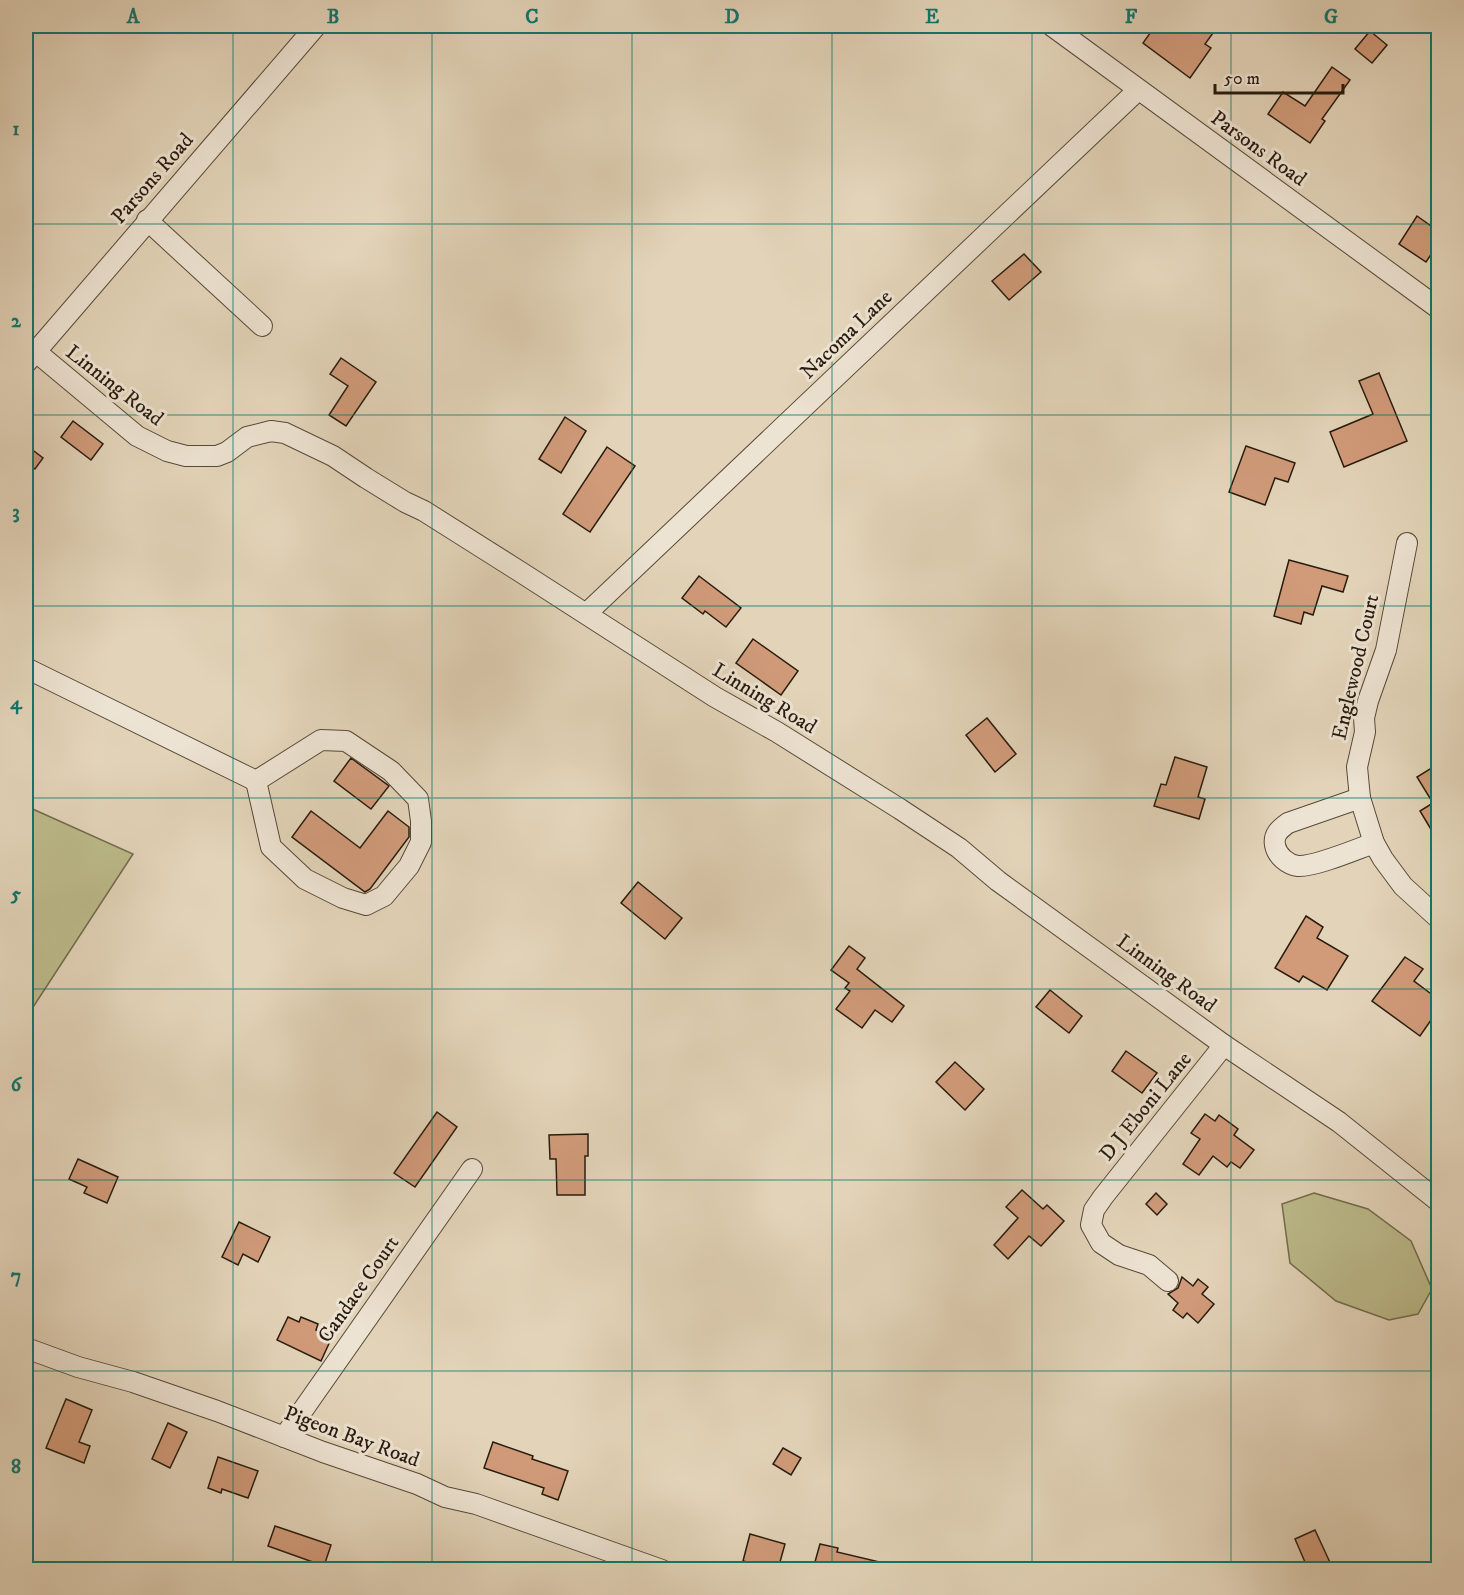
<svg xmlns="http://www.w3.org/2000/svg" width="1464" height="1595" font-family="'IM FELL DW Pica',serif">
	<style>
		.green { fill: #bcba8a; stroke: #726b4c; stroke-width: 1.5 }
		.building { fill: #d19b7a; stroke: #281c0f; stroke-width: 1.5 }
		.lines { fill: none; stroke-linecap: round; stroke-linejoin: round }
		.minor-casing { stroke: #574a3a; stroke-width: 22 }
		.minor { stroke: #ede3d2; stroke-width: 20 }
		.grid { fill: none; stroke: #0f766e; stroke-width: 1.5; stroke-opacity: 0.55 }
		.labels { text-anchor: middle; stroke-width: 6; stroke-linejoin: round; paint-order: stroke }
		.street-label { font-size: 21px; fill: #281c0f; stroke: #ede3d2 }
		.neatline { fill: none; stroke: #0f766e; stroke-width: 2 }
		.grid-label { font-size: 20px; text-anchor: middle; font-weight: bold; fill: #0f766e }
	</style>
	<rect width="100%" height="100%" fill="#e3d4b9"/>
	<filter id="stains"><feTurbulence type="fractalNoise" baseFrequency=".00333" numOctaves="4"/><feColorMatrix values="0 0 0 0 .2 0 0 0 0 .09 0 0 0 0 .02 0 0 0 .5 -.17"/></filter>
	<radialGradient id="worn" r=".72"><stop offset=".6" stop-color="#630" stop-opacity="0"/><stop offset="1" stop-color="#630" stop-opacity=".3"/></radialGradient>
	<g class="green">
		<polygon points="26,806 133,854 26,1018"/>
		<polygon points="1314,1193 1368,1209 1411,1241 1432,1289 1418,1314 1389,1320 1336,1301 1290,1263 1282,1204"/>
	</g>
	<g class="building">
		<polygon points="1155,26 1179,26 1187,31 1191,26 1218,26 1205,44 1211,48 1190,78 1143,43"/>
		<polygon points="1370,31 1387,45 1372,63 1355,49"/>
		<polygon points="1332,67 1350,80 1322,119 1325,121 1310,143 1268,114 1283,92 1305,106"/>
		<polygon points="1417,216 1438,231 1438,244 1426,262 1399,244"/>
		<polygon points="1024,254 1041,272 1009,300 992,281"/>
		<polygon points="341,358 376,382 346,426 329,415 348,386 330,374"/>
		<polygon points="1379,373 1407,441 1344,467 1330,432 1373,414 1359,381"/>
		<polygon points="565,417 586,431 561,473 539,459"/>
		<polygon points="73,421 103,444 91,460 61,437"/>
		<polygon points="26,445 43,458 35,469 26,462"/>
		<polygon points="1246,446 1295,463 1288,482 1275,478 1265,505 1229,492"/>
		<polygon points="607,447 635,466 590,532 563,514"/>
		<polygon points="1289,560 1348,576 1343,592 1322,586 1313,615 1304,612 1301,624 1274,616"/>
		<polygon points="699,576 741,608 726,627 705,611 703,614 682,598"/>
		<polygon points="753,639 798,671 781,695 736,663"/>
		<polygon points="987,718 1016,754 995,772 966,735"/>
		<polygon points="1175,757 1207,767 1198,797 1205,799 1199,819 1154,806 1161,784 1166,785"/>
		<polygon points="351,758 389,786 371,809 334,781"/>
		<polygon points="1438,764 1438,841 1420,811 1433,803 1417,777"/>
		<polygon points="311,811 360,848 388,811 409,827 409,837 370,889 365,892 292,837"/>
		<polygon points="638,882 682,918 665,939 621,903"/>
		<polygon points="1306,916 1323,927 1317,938 1348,956 1327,990 1303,976 1299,982 1275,968"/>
		<polygon points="849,946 865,958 857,969 904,1006 892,1022 875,1010 862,1028 836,1009 850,991 845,988 849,983 831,970"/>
		<polygon points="1405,957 1423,969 1414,981 1438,999 1438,1010 1420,1036 1372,1001"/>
		<polygon points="1050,990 1082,1016 1069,1033 1036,1007"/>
		<polygon points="1126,1051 1157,1073 1142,1093 1112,1071"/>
		<polygon points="955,1062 984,1089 965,1110 936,1082"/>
		<polygon points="437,1112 457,1127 415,1187 394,1173"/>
		<polygon points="1205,1114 1215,1121 1219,1115 1238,1129 1234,1135 1254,1150 1240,1168 1231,1162 1227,1167 1213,1156 1199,1175 1183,1164 1200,1139 1191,1133"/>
		<polygon points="588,1134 588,1156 585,1156 585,1195 557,1195 556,1159 550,1159 549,1135"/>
		<polygon points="78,1159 118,1177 107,1203 84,1193 87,1187 69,1179"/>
		<polygon points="1022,1190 1043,1209 1047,1205 1064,1221 1041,1246 1029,1236 1008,1259 994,1245 1018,1218 1006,1207"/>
		<polygon points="1156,1193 1167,1204 1157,1215 1146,1204"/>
		<polygon points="239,1222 270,1237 258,1262 243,1254 238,1265 222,1257"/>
		<polygon points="1182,1277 1193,1286 1198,1279 1208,1287 1202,1294 1214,1304 1198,1323 1187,1313 1183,1318 1173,1310 1178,1303 1168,1294 1178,1288"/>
		<polygon points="288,1317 299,1322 301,1317 318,1324 316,1330 332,1337 321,1361 277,1340"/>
		<polygon points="66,1399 92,1410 79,1442 90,1446 84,1463 46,1448"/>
		<polygon points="168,1423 187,1432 170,1468 152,1459"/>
		<polygon points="493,1442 533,1456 532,1459 568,1471 558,1500 542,1494 544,1488 484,1468"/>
		<polygon points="783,1448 801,1458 791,1475 773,1464"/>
		<polygon points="218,1457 258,1471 248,1498 222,1489 221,1493 208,1488"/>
		<polygon points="275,1526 331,1545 324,1566 268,1546"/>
		<polygon points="1315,1530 1333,1569 1308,1569 1295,1539"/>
		<polygon points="750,1534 785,1544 778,1569 743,1561"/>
		<polygon points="820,1544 838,1548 837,1552 888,1564 887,1569 813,1569"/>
	</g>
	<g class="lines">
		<g class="minor-casing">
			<g id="minor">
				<polyline points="1052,26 1438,308"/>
				<polyline points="147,220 262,326"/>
				<polyline points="35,351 137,436 167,451 186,456 217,456 227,452 247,437 271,431 285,433 333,456 366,478 405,502 424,511 519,571 715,697 777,732 900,809 959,848 998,881 1224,1045 1339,1122 1438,1201"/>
				<polyline points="26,363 316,26"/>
				<polyline points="1407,543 1386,650 1368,701 1364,718 1365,732 1357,767 1360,798 1374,843 1383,859 1403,886 1438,918"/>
				<polyline points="587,613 1138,90"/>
				<polyline points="26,668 256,781"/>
				<polygon points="321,740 346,741 391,771 418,799 421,821 421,842 409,866 384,896 366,905 343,898 305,879 271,847 256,781"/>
				<path d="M1360,798L1288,823C1280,829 1273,834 1275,845C1277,856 1288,865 1298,866C1315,867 1357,849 1374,843"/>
				<polyline points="1168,1281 1149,1265 1119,1255 1101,1243 1091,1225 1094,1210 1103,1197 1224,1045"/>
				<polyline points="26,1348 78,1367 133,1382 217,1411 323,1452 417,1484 445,1497 476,1504 662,1570"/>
				<polyline points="284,1437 472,1169"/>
			</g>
		</g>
		<use href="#minor" class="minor"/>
	</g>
	<path class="grid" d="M233,26V1570M432,26V1570M632,26V1570M832,26V1570M1032,26V1570M1231,26V1570M26,224H1438M26,415H1438M26,606H1438M26,798H1438M26,989H1438M26,1180H1438M26,1371H1438"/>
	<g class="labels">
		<g class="street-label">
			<text transform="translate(1259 148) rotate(36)" y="7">Parsons Road</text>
			<text transform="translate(152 178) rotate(-49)" y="7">Parsons Road</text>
			<text transform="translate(846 334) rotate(-44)" y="7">Nacoma Lane</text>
			<text transform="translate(115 385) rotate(38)" y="7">Linning Road</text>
			<text transform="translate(1355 667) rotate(-77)" y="7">Englewood Court</text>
			<text transform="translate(765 698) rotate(31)" y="7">Linning Road</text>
			<text transform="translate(1167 973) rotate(36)" y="7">Linning Road</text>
			<text transform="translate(1145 1106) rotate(-51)" y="7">D J Eboni Lane</text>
			<text transform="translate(358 1289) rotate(-55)" y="7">Candace Court</text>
			<text transform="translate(352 1436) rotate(20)" y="7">Pigeon Bay Road</text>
		</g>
	</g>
	<rect width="1464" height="1595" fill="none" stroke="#e3d4b9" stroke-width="66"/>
	<path d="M1215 84v9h128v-9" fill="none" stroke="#281c0f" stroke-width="3"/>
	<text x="1224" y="84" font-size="18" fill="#281c0f" stroke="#ede3d2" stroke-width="4.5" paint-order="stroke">50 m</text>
	<rect x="33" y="33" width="1398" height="1529" class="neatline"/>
	<g class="grid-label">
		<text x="133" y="23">A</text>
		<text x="333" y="23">B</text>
		<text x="532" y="23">C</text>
		<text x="732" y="23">D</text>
		<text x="932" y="23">E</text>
		<text x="1131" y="23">F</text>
		<text x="1331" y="23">G</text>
		<text x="16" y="135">1</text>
		<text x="16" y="327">2</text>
		<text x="16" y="518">3</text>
		<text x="16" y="709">4</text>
		<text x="16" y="900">5</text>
		<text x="16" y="1091">6</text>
		<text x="16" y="1282">7</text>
		<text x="16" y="1473">8</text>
	</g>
	<rect width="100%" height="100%" filter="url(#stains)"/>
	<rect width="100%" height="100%" fill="url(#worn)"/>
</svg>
